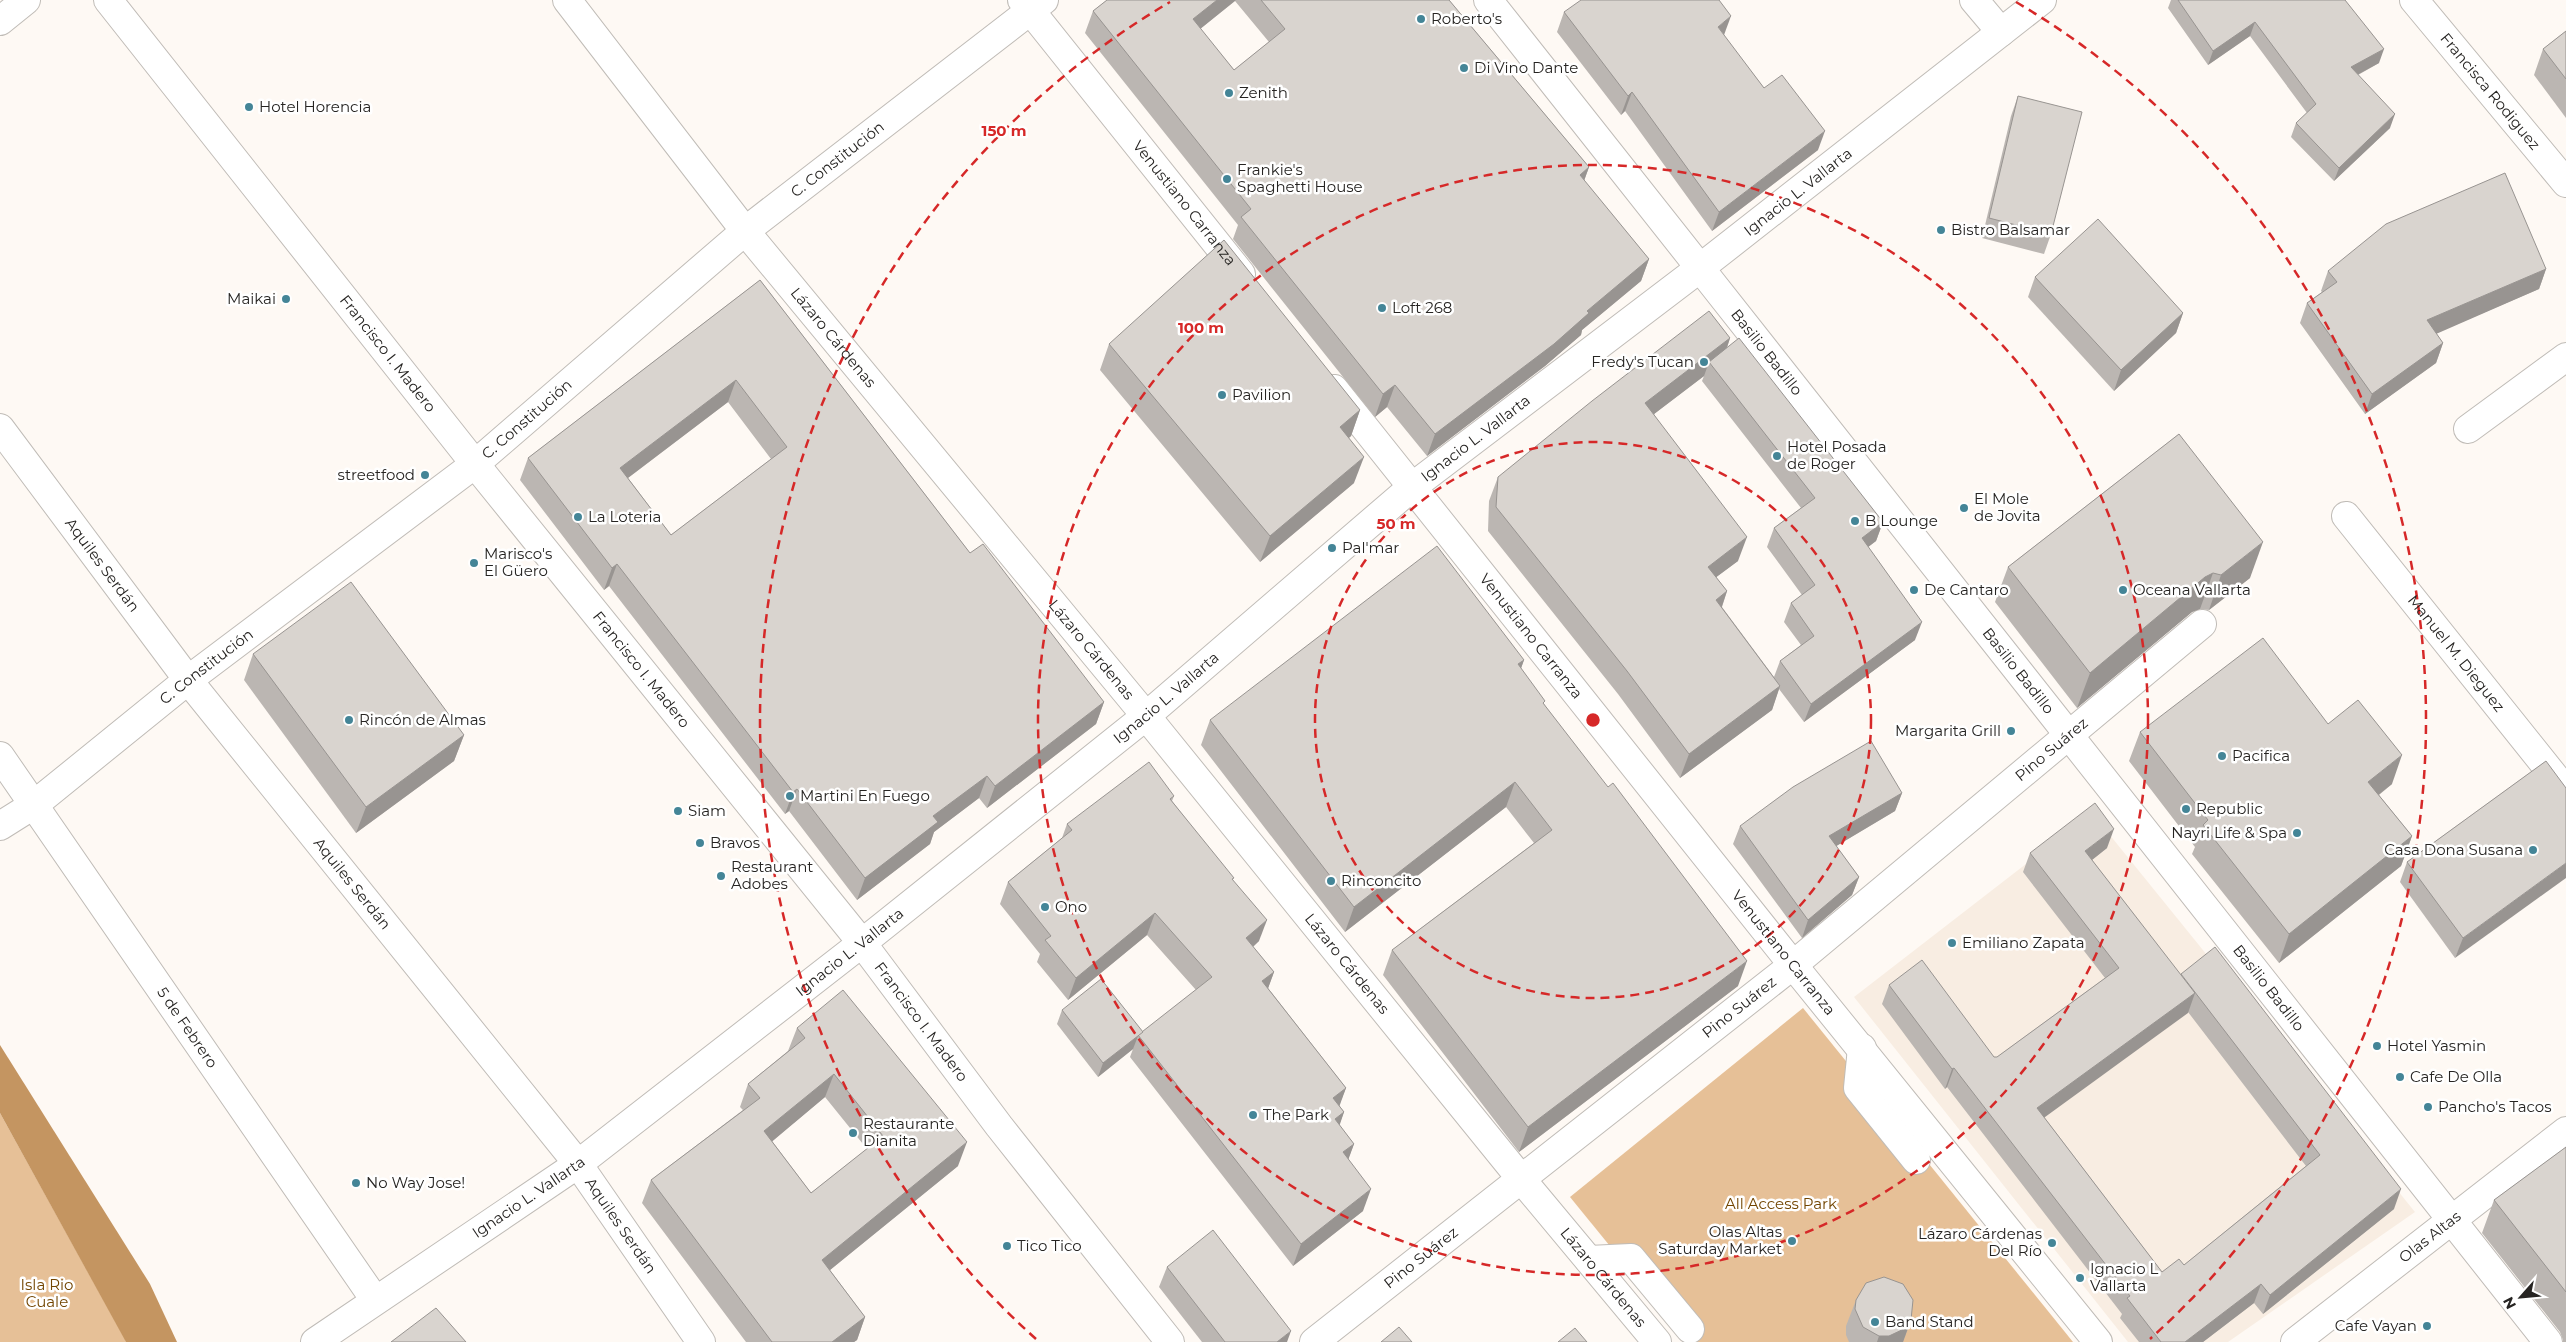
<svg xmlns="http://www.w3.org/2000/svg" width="2566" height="1342" font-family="Montserrat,sans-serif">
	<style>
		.built { fill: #f8ede2 }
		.green { fill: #e6c097 }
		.water { fill: #c49561 }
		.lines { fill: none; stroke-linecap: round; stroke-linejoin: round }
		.minor-casing { stroke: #c0bcb7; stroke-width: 30 }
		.major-casing { stroke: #c0bcb7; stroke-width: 30 }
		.minor { stroke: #fff; stroke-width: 28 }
		.major { stroke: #fff; stroke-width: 28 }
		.wall { fill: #bbb6b2; fill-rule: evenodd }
		.shaded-wall { fill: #989491 }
		.building { fill: #d9d4cf; stroke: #989491; fill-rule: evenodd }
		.ring { fill: none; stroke: #d62828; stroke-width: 2.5; stroke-dasharray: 9 6 }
		.poi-dot { fill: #448597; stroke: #fff; stroke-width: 2 }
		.labels { text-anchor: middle; stroke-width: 5; stroke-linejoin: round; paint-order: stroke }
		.poi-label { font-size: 15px; fill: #262422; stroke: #fff; text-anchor: start }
		.street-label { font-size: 15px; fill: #262422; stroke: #fff }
		.park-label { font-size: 15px; fill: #724500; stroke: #fff }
		.centre { fill: #d62828; stroke: #fff; stroke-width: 2.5 }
		.ring-label { font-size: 15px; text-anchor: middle; font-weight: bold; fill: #d62828; stroke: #fff; stroke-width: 5; stroke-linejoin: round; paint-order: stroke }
	</style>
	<rect width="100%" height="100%" fill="#fef9f4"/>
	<polygon class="built" points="2092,813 2415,1212 2228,1342 2128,1342 1854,997"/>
	<g class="green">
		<polygon points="1803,1008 2073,1342 1688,1342 1570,1197"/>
		<polygon points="0,1113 125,1339 126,1342 0,1342"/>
	</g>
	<polygon class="water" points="0,1045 150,1284 177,1342 126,1342 0,1113"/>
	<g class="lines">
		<g class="minor-casing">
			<g id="minor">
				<path id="s1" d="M108,0L475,464L862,943L999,1126L1170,1342"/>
				<path id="s2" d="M567,0L745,231L1146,716L1522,1180L1657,1342"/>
				<path id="s3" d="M1022,0L1241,274"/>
				<polyline points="1974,0 2001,32"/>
				<path id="s4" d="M2042,0L1700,268L2548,1342"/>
				<path id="s5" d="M2414,0L2566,183"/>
				<path id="s6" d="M1334,389L1793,965L2098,1342"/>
				<path id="s7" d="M0,428L188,680L578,1164L701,1342"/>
				<polyline points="2468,429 2566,357"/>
				<path id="s8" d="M2346,516L2566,791"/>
				<path id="s9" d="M0,756L375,1300"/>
				<path id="s10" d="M0,826L35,804L188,680L475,464L745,231L1044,0"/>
				<polyline points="1862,1048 1858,1088 1916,1160"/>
				<polyline points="1589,1260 1631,1258 1690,1329"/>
				<path id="s11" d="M1314,1342L1793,965L2202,624"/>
				<path id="s12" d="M2295,1342L2566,1131"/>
			</g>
		</g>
		<g class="major-casing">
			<g id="major">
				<polyline points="0,21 26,0"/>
				<path id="s13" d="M315,1342L578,1164L862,943L1146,716L1412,487L1700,268L1488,0"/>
			</g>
		</g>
		<use href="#minor" class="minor"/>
		<use href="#major" class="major"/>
	</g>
	<g class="wall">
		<path d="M1107,0H1449L1589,167L1584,181L1649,259L1641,281L1582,330L1581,335L1545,366L1427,456L1387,407L1375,417L1233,239L1238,225L1085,33L1093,11ZM1235,1L1269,42L1234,70L1200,29Z"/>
		<polygon points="2171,0 2345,0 2379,63 2358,75 2390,128 2334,181 2291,137 2296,123 2307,113 2250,36 2208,65 2168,8"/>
		<polygon points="1564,12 1724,36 1764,88 1818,150 1712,231 1625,111 1621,115 1557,32"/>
		<polygon points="2566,31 2566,118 2534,75 2543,49"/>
		<polygon points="2018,96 2051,234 2044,254 1982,238 2011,116"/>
		<polygon points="2546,269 2539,289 2436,333 2443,343 2436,363 2365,414 2300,323 2307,303 2322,292 2321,291 2328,271"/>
		<polygon points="2035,277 2183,313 2176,333 2114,391 2028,297"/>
		<path d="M760,280L970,553L1104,702L1096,724L987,808L979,798L934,832L930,844L857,900L789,811L785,814L609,586L604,590L520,480L528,458ZM728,402L771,459L671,535L628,478Z"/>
		<path d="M1730,338L1727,348L1883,522L1876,541L1868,547L1915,640L1804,722L1779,689L1772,710L1680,778L1618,694L1488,531L1489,501L1498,477ZM1704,376L1702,381L1801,508L1774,528L1767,547L1802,595L1791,603L1784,622L1801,645L1780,661L1774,677L1722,607L1727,591L1716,577L1738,561L1654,414Z"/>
		<polygon points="1109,344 1360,410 1351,436 1349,438 1354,483 1260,562 1100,370"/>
		<polygon points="2179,434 2250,578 2209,610 2200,609 2192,612 2077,708 1995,602 2008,567"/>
		<polygon points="253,654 464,735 454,761 356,833 244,680"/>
		<polygon points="1524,660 1521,668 1544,704 1738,986 1519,1152 1383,975 1392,950 1534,843 1506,807 1345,932 1201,745 1210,720"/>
		<polygon points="2328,724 2392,784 2379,795 2412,836 2401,866 2279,963 2192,854 2195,847 2129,761 2140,732"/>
		<polygon points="2546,761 2455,958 2400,882 2407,862"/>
		<polygon points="1902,793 1895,811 1836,846 1859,877 1852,895 1802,938 1733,844 1740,826"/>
		<polygon points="1174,796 1172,801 1233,880 1259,941 1253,947 1274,972 1268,988 1346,1088 1339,1105 1344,1112 1339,1125 1354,1144 1348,1159 1363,1211 1293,1266 1130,1057 1133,1049 1098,1077 1057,1024 1062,1010 1143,1032 1196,990 1147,935 1068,1000 1037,962 1040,954 1000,904 1008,882 1062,838 1067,824"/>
		<path d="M2107,848L2092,860L2180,975L2394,1209L2263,1314L2254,1303L2203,1342H2139L2120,1318L2122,1314L1947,1087L1945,1089L1882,1004L1889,985L1994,1057H1997L2105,978L2023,872L2030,853ZM2188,1012L2306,1166L2184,1265L2162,1272L2044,1117Z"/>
		<path d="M797,1028L958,1166L830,1270L865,1317L857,1340L854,1342H746L642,1203L651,1180L743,1110L740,1107L748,1084L788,1051ZM825,1097L867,1149L811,1193L772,1141Z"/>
		<polygon points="2566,1147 2566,1342 2563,1342 2563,1340 2560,1332 2482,1233 2494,1200"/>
		<polygon points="1167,1267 1287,1342 1202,1342 1159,1287"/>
		<polygon points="1856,1300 1911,1320 1903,1342 1849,1342 1846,1335 1846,1326"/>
	</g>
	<g class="shaded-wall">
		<polygon points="1217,0 1236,0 1184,42 1193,19"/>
		<polygon points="1731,16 1724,35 1718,27"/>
		<polygon points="2255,22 2250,36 2208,65 2213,51"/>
		<polygon points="2384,49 2379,63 2346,81 2351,67"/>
		<polygon points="1632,92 1625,111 1621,115 1628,96"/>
		<polygon points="2395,114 2390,128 2334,181 2339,168"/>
		<polygon points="1825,131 1818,150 1712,231 1719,212"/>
		<polygon points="1589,167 1581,189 1580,175"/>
		<polygon points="1649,259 1641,281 1582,330 1581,335 1545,366 1427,456 1435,434 1587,311"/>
		<polygon points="2546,269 2539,289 2420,341 2427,320"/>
		<polygon points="2183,313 2176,333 2114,391 2121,370"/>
		<polygon points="1730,338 1722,362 1709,362 1704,376 1637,427 1645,403"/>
		<polygon points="2443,343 2436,363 2365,414 2372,394"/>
		<polygon points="736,380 728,402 612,490 620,468"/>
		<polygon points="1395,385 1387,407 1375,417 1383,394"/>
		<polygon points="1360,410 1351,436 1331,453 1340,427"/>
		<polygon points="1364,457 1354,483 1260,562 1270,536"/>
		<polygon points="1883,522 1876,541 1855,557 1862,538"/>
		<polygon points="1747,537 1738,561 1699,590 1708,567"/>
		<polygon points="2263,542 2250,578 2209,610 2221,575"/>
		<polygon points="617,564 609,586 604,590 612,568"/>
		<polygon points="2213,573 2200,609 2192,612 2077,708 2090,673 2205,577"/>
		<polygon points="1727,591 1719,615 1716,600"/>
		<polygon points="1922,622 1915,640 1804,722 1811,704"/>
		<polygon points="1524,660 1515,685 1518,664"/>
		<polygon points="1780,686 1772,710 1680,778 1689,754"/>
		<polygon points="1104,702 1096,724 987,808 995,786"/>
		<polygon points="464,735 454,761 356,833 366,807"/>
		<polygon points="2402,755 2392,784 2358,811 2368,782"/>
		<polygon points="987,776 979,798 934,832 930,844 857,900 865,878 933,816"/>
		<polygon points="1515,782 1506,807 1345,932 1354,907"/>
		<polygon points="797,789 789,811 785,814 793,792"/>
		<polygon points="1902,793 1895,811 1823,854 1829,836"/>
		<polygon points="2114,829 2107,848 2078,871 2085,851"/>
		<polygon points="2412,836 2401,866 2279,963 2289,934"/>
		<polygon points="2566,863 2566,878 2455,958 2463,938"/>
		<polygon points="1859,877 1852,895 1802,938 1808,920"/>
		<polygon points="1155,913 1147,935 1068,1000 1076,978"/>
		<polygon points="1267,920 1259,941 1238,960 1246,938"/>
		<polygon points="1747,961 1738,986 1519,1152 1528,1127"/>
		<polygon points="1274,972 1266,994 1262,981"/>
		<polygon points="2195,993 2188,1013 2030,1128 2037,1108"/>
		<polygon points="1138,1036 1133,1049 1098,1077 1103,1063"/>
		<polygon points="1954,1068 1947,1087 1945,1089 1952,1069"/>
		<polygon points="834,1074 825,1097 756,1155 764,1131"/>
		<polygon points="1346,1088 1338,1110 1333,1098"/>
		<polygon points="1344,1112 1337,1133 1335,1119"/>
		<polygon points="967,1142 958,1166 814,1283 822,1260"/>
		<polygon points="1354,1144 1346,1166 1343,1152"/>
		<polygon points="1371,1189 1363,1211 1293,1266 1301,1244"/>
		<polygon points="2401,1189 2394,1209 2263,1314 2270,1295"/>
		<polygon points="2261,1284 2254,1303 2203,1342 2185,1342"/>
		<polygon points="865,1317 857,1340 854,1342 832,1342"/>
		<polygon points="1911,1320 1903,1342 1877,1342 1879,1336"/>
		<polygon points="1291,1331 1287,1342 1277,1342"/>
	</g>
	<g class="building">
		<polygon points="1107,0 1217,0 1193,19 1234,70 1285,29 1261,0 1449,0 1589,167 1580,175 1649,259 1587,311 1589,313 1554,344 1435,434 1395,385 1383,394 1241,217 1251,209 1093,11"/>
		<polygon points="1581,0 1719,0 1731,16 1718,27 1764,88 1782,75 1825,131 1719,212 1632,92 1628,96 1564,12"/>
		<polygon points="2178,0 2345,0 2384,49 2351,67 2395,114 2339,168 2296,123 2316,104 2255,22 2213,51"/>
		<polygon points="2566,31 2566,79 2543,49"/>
		<polygon points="2018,96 2082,112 2051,234 1989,218"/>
		<polygon points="2505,173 2546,269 2427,320 2443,343 2372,394 2307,303 2337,282 2328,271 2386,224"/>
		<polygon points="2098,219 2183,313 2121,370 2035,277"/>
		<polygon points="1224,240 1360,410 1340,427 1364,457 1270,536 1109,344"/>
		<path d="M760,280L970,553L983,544L1104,702L995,786L987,776L933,816L938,822L865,878L797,789L793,792L617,564L612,568L528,458ZM736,380L787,447L671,535L620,468Z"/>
		<polygon points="1709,311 1730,338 1645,403 1747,537 1708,567 1727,591 1716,600 1780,686 1689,754 1627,671 1496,507 1498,477 1592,401"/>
		<polygon points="1739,338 1883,522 1862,538 1922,622 1811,704 1780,661 1814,636 1791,603 1815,585 1774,528 1815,498 1709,362"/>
		<polygon points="2179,434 2263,542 2221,575 2213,573 2205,577 2090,673 2008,567"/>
		<polygon points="1437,546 1524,660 1518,664 1545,701 1543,703 1608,787 1613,783 1747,961 1528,1127 1392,950 1552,830 1515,782 1354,907 1210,720"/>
		<polygon points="351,582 464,735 366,807 253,654"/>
		<polygon points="2263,638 2328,724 2358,700 2402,755 2368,782 2412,836 2289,934 2203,825 2208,820 2140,732"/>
		<polygon points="1871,741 1902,793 1829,836 1859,877 1808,920 1740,826 1793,787"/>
		<polygon points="2546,761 2566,788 2566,863 2463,938 2407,862"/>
		<polygon points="1149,762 1174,796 1170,799 1234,878 1232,879 1267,920 1246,938 1274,972 1262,981 1346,1088 1333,1098 1344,1112 1335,1119 1354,1144 1343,1152 1371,1189 1301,1244 1138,1035 1212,977 1155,913 1076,978 1045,940 1051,936 1008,882 1072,830 1067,824"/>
		<polygon points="2095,803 2114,829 2085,851 2195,993 2037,1108 2162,1272 2179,1259 2184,1265 2320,1155 2181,974 2215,947 2401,1189 2270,1295 2261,1284 2185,1342 2161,1342 2127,1298 2130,1296 1954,1068 1952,1069 1889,985 1922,960 1994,1057 1997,1057 2119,968 2030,853"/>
		<polygon points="1101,979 1143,1032 1103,1063 1062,1010"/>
		<path d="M843,990L967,1142L822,1260L865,1317L832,1342H772L651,1180L760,1098L748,1084L805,1038L797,1028ZM834,1074L883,1136L811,1193L764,1131Z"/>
		<polygon points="2566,1147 2566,1292 2494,1200"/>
		<polygon points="1213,1230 1291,1331 1277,1342 1225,1342 1167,1267"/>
		<polygon points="1884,1277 1903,1284 1913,1300 1911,1320 1906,1328 1889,1336 1879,1336 1863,1327 1855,1309 1856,1300 1866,1283"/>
		<polygon points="436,1308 466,1342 391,1342"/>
		<polygon points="1399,1327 1412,1342 1381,1342"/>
		<polygon points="1575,1328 1587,1342 1558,1342"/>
	</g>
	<g class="ring">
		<circle cx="1593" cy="720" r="278"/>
		<circle cx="1593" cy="720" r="555"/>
		<path d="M1036 1339A833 833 0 0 1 1170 2M2016 2A833 833 0 0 1 2150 1339"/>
	</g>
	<g class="poi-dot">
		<circle cx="1421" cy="19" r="5"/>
		<circle cx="1464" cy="68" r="5"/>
		<circle cx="1229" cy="93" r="5"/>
		<circle cx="249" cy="107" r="5"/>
		<circle cx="1227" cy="179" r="5"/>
		<circle cx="1941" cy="230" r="5"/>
		<circle cx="286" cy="299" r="5"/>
		<circle cx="1382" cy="308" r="5"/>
		<circle cx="1704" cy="362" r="5"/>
		<circle cx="1222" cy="395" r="5"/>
		<circle cx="1777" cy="456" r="5"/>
		<circle cx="425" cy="475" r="5"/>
		<circle cx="1964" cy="508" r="5"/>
		<circle cx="578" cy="517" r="5"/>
		<circle cx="1855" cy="521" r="5"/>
		<circle cx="1332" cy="548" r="5"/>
		<circle cx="474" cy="563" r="5"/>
		<circle cx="1914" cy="590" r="5"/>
		<circle cx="2123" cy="590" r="5"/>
		<circle cx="349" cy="720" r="5"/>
		<circle cx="2011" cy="731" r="5"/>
		<circle cx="2222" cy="756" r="5"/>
		<circle cx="790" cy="796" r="5"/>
		<circle cx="2186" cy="809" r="5"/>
		<circle cx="678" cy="811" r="5"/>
		<circle cx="2297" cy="833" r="5"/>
		<circle cx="700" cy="843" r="5"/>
		<circle cx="2533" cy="850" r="5"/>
		<circle cx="721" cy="876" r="5"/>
		<circle cx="1331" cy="881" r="5"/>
		<circle cx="1045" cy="907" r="5"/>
		<circle cx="1952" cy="943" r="5"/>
		<circle cx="2377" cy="1046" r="5"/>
		<circle cx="2400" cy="1077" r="5"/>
		<circle cx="2428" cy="1107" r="5"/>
		<circle cx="1253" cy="1115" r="5"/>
		<circle cx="853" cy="1133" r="5"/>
		<circle cx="356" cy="1183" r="5"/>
		<circle cx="1792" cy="1241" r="5"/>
		<circle cx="2052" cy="1243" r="5"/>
		<circle cx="1007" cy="1246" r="5"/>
		<circle cx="2080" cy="1278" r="5"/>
		<circle cx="1875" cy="1322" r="5"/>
		<circle cx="2427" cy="1326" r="5"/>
	</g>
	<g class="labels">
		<g class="poi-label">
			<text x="1431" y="24">Roberto's</text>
			<text x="1474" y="73">Di Vino Dante</text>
			<text x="1239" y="98">Zenith</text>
			<text x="259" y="112">Hotel Horencia</text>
			<text x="1237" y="175">Frankie's<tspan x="1237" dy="17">Spaghetti House</tspan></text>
			<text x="1951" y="235">Bistro Balsamar</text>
			<text x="276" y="304" text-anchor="end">Maikai</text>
			<text x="1392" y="313">Loft 268</text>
			<text x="1694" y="367" text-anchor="end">Fredy's Tucan</text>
			<text x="1232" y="400">Pavilion</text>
			<text x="1787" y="452">Hotel Posada<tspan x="1787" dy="17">de Roger</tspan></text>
			<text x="415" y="480" text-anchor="end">streetfood</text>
			<text x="1974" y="504">El Mole<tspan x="1974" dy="17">de Jovita</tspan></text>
			<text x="588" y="522">La Loteria</text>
			<text x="1865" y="526">B Lounge</text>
			<text x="1342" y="553">Pal'mar</text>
			<text x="484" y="559">Marisco's<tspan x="484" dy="17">El Güero</tspan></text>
			<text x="1924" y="595">De Cantaro</text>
			<text x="2133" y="595">Oceana Vallarta</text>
			<text x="359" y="725">Rincón de Almas</text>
			<text x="2001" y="736" text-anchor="end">Margarita Grill</text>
			<text x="2232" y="761">Pacifica</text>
			<text x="800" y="801">Martini En Fuego</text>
			<text x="2196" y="814">Republic</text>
			<text x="688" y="816">Siam</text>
			<text x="2287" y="838" text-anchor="end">Nayri Life &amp; Spa</text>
			<text x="710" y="848">Bravos</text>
			<text x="2523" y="855" text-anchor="end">Casa Dona Susana</text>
			<text x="731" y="872">Restaurant<tspan x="731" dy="17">Adobes</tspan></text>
			<text x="1341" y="886">Rinconcito</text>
			<text x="1055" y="912">Ono</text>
			<text x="1962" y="948">Emiliano Zapata</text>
			<text x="2387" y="1051">Hotel Yasmin</text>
			<text x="2410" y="1082">Cafe De Olla</text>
			<text x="2438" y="1112">Pancho's Tacos</text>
			<text x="1263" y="1120">The Park</text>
			<text x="863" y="1129">Restaurante<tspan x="863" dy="17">Dianita</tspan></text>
			<text x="366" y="1188">No Way Jose!</text>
			<text x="1782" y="1237" text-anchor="end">Olas Altas<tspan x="1782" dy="17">Saturday Market</tspan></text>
			<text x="2042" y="1239" text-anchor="end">Lázaro Cárdenas<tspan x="2042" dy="17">Del Río</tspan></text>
			<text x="1017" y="1251">Tico Tico</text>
			<text x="2090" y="1274">Ignacio L<tspan x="2090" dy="17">Vallarta</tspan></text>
			<text x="1885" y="1327">Band Stand</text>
			<text x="2417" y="1331" text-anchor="end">Cafe Vayan</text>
		</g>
		<g class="street-label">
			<text dy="5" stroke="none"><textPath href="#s5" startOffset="119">Francisca Rodiguez</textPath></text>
			<text dy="5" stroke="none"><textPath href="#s10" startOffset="1071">C. Constitución</textPath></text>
			<text transform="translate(1798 192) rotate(-38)" y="5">Ignacio L. Vallarta</text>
			<text dy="5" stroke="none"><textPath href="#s3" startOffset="260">Venustiano Carranza</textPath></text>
			<text dy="5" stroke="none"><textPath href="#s2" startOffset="430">Lázaro Cárdenas</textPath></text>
			<text dy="5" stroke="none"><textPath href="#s4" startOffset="542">Basilio Badillo</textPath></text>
			<text dy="5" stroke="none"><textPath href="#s1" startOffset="451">Francisco I. Madero</textPath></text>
			<text dy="5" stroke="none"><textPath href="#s10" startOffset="666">C. Constitución</textPath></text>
			<text dy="5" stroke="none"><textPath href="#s13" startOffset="1472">Ignacio L. Vallarta</textPath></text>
			<text dy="5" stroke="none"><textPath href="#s7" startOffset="171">Aquiles Serdán</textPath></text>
			<text dy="5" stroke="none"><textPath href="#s6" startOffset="316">Venustiano Carranza</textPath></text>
			<text dy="5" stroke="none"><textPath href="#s2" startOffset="835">Lázaro Cárdenas</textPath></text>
			<text dy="5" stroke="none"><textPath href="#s8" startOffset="176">Manuel M. Dieguez</textPath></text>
			<text dy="5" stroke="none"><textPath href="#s10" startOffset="261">C. Constitución</textPath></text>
			<text dy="5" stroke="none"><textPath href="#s1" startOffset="856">Francisco I. Madero</textPath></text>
			<text dy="5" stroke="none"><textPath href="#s4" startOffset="948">Basilio Badillo</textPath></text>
			<text dy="5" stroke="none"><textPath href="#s13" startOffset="1068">Ignacio L. Vallarta</textPath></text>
			<text dy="5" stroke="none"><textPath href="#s11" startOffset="946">Pino Suárez</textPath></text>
			<text dy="5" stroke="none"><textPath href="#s7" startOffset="576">Aquiles Serdán</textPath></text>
			<text dy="5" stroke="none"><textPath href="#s13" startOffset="662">Ignacio L. Vallarta</textPath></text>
			<text dy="5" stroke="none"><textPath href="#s6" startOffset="721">Venustiano Carranza</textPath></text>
			<text dy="5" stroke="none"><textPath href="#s2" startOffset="1240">Lázaro Cárdenas</textPath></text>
			<text dy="5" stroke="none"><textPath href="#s4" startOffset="1352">Basilio Badillo</textPath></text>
			<text dy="5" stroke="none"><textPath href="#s11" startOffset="541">Pino Suárez</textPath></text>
			<text dy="5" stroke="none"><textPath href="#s1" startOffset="1306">Francisco I. Madero</textPath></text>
			<text dy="5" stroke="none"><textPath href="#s9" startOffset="330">5 de Febrero</textPath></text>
			<text dy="5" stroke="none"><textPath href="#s13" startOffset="258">Ignacio L. Vallarta</textPath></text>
			<text dy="5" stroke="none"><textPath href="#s7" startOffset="1011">Aquiles Serdán</textPath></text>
			<text dy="5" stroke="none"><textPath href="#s12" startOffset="171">Olas Altas</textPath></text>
			<text dy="5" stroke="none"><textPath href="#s11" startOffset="136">Pino Suárez</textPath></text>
			<text dy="5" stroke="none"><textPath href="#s2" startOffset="1645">Lázaro Cárdenas</textPath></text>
		</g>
		<g class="park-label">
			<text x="1781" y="1209">All Access Park</text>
			<text x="47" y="1290">Isla Rio<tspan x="47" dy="17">Cuale</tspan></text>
		</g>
	</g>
	<circle cx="1593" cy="720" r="8" class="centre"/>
	<g class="ring-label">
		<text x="1004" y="136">150 m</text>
		<text x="1201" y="333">100 m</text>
		<text x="1396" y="529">50 m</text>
	</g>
	<g transform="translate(2521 1297) rotate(243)" stroke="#ffffff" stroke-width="4" paint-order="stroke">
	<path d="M0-4L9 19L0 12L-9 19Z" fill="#262422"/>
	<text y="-8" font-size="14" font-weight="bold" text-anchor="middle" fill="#262422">N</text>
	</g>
</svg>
